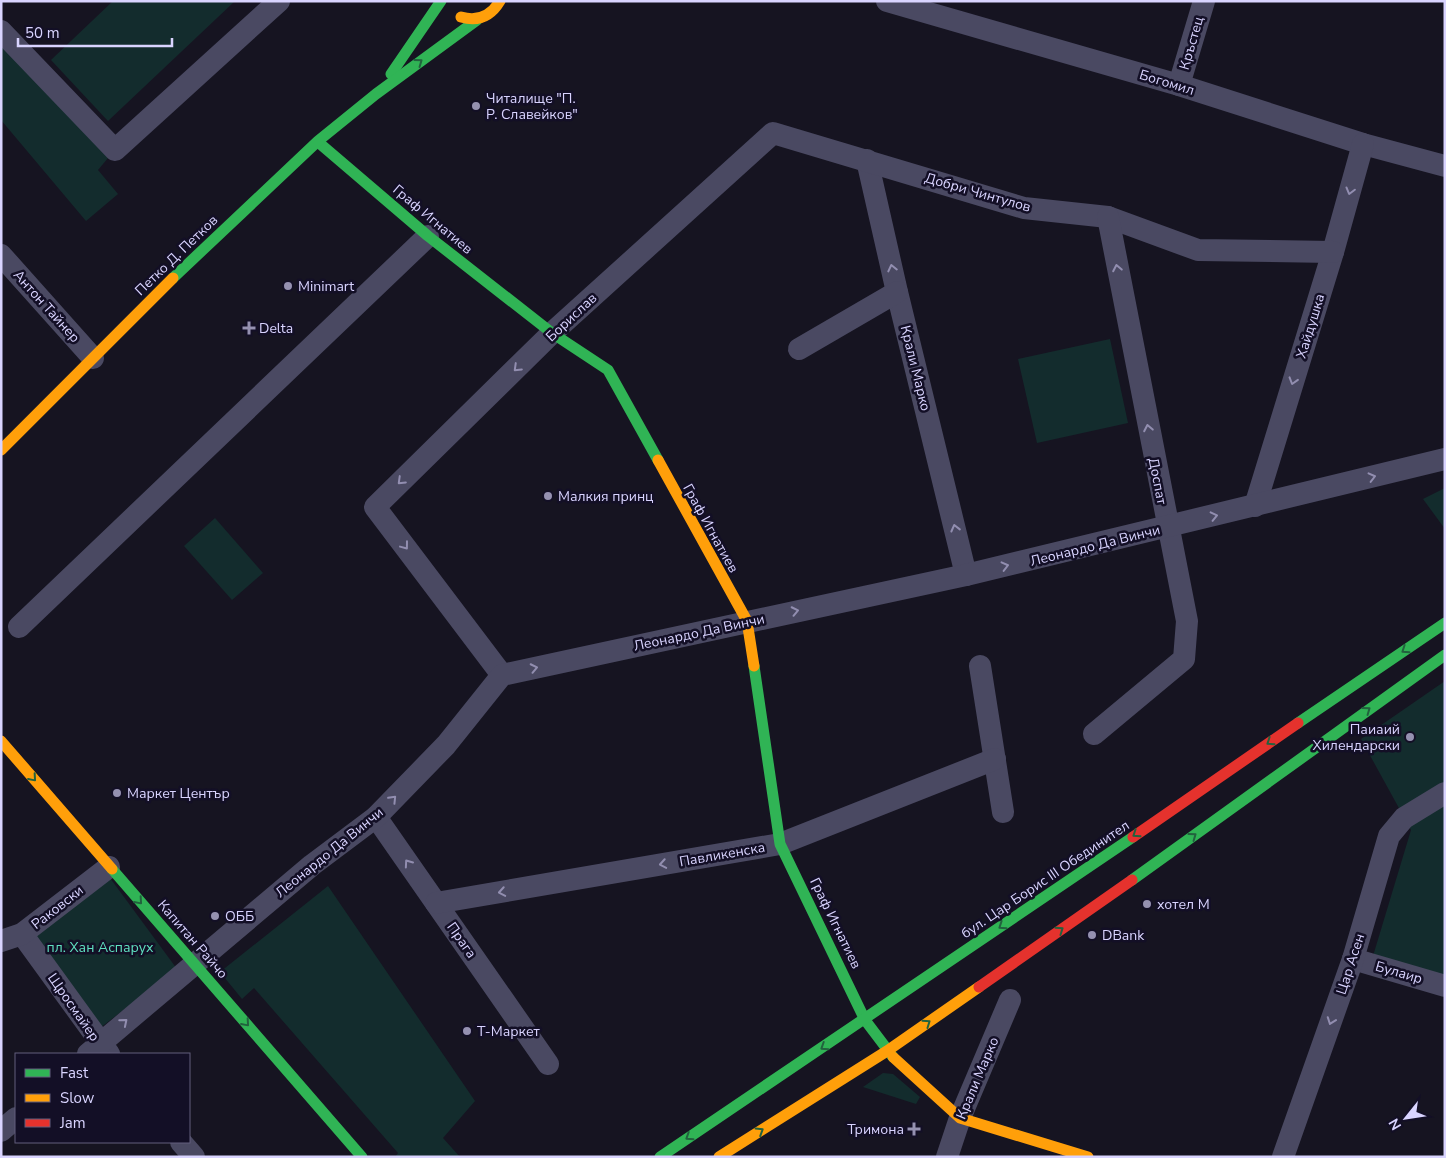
<svg xmlns="http://www.w3.org/2000/svg" width="1446" height="1158" font-family="'Nunito Sans',sans-serif">
	<style>
		.green { fill: #132c2d }
		.lines { fill: none; stroke-linecap: round; stroke-linejoin: round }
		.street { stroke: #4a4962; stroke-width: 22 }
		.fast { stroke: #30b455; stroke-width: 11 }
		.slow { stroke: #ff9f0a; stroke-width: 11 }
		.jam { stroke: #e5322d; stroke-width: 11 }
		.oneway { stroke: #22623e }
		.oneway2 { stroke: #928eb0 }
		.poi-dot { fill: #9591b1; stroke: #130f26; stroke-width: 2 }
		.labels { text-anchor: middle; stroke-width: 5; stroke-linejoin: round; paint-order: stroke }
		.street-label { font-size: 14px; fill: #d9d4ff; stroke: #130f26 }
		.poi-label { font-size: 14px; fill: #d9d4ff; stroke: #130f26; text-anchor: start }
		.park-label { font-size: 14px; fill: #5fe0c0; stroke: #130f26 }
	</style>
	<rect width="100%" height="100%" fill="#161421"/>
	<g class="green">
		<polygon points="113,1 235,1 108,121 51,60"/>
		<polygon points="1,40 113,152 98,170 118,194 86,221 1,120"/>
		<polygon points="1110,339 1128,423 1037,443 1018,359"/>
		<polygon points="1445,488 1445,529 1423,499"/>
		<polygon points="215,518 263,573 232,600 184,546"/>
		<polygon points="1445,681 1445,976 1373,956 1411,830 1361,739"/>
		<polygon points="110,878 177,969 100,1028 30,938"/>
		<polygon points="328,886 475,1101 443,1138 460,1157 395,1157 398,1153 254,988 242,999 220,972"/>
		<polygon points="883,1073 893,1074 920,1097 916,1104 863,1087"/>
	</g>
	<g class="lines">
		<g class="street">
			<polyline points="887,1 1179,85 1363,144 1445,166"/>
			<polyline points="1,31 115,150 279,1"/>
			<polyline points="1179,85 1204,1"/>
			<polyline points="867,160 897,292 966,575"/>
			<polyline points="1,255 93,358"/>
			<polyline points="799,349 897,292"/>
			<polyline points="1255,506 1333,252 1363,144"/>
			<polyline points="19,627 428,236"/>
			<polyline points="980,666 1003,812"/>
			<polyline points="502,675 375,507 552,333 773,133 1024,208 1108,217 1198,250 1333,252"/>
			<polyline points="1094,734 1184,659 1187,621 1108,217"/>
			<polyline points="376,817 548,1064"/>
			<polyline points="436,903 780,844 995,759"/>
			<polyline points="22,934 109,1054"/>
			<polyline points="1,941 22,934 109,867"/>
			<polyline points="1353,959 1445,986"/>
			<polyline points="88,1054 312,865 376,817 446,745 502,675 966,575 1445,459"/>
			<polyline points="1,1131 16,1118"/>
			<polyline points="181,1142 194,1157"/>
			<polyline points="947,1157 960,1118 1010,1000"/>
			<polyline points="1283,1157 1353,959 1389,836 1404,818 1445,793"/>
		</g>
		<g class="fast">
			<polyline points="391,74 441,1"/>
			<polyline points="318,142 428,236 552,333 608,370 658,460"/>
			<polyline points="173,278 318,141 376,94 477,20"/>
			<polyline points="754,666 780,844 865,1020 893,1057"/>
			<polyline points="1298,723 1445,623"/>
			<polyline points="112,869 362,1157"/>
			<polyline points="1132,880 1445,655"/>
			<polyline points="660,1157 1133,837"/>
		</g>
		<g class="slow">
			<path d="M461,17C478,22 491,16 500,1"/>
			<polyline points="1,450 173,278"/>
			<polyline points="658,460 747,621 754,666"/>
			<polyline points="1,741 112,869"/>
			<polyline points="893,1057 960,1118 1088,1157"/>
			<polyline points="719,1157 887,1051 979,987"/>
		</g>
		<g class="jam">
			<polyline points="1133,837 1298,723"/>
			<polyline points="979,987 1132,880"/>
		</g>
	</g>
	<defs><path id="oneway-chevron" d="M-2-3.5L2.5 0L-2 3.5" fill="none" stroke-width="1.6" stroke-linecap="round" stroke-linejoin="round" transform="scale(1.25)"/></defs>
	<g class="oneway">
		<use href="#oneway-chevron" transform="translate(419 62) rotate(-36)"/>
		<use href="#oneway-chevron" transform="translate(1405 650) rotate(146)"/>
		<use href="#oneway-chevron" transform="translate(1367 710) rotate(-36)"/>
		<use href="#oneway-chevron" transform="translate(1270 742) rotate(146)"/>
		<use href="#oneway-chevron" transform="translate(33 778) rotate(49)"/>
		<use href="#oneway-chevron" transform="translate(1136 834) rotate(146)"/>
		<use href="#oneway-chevron" transform="translate(1193 836) rotate(-36)"/>
		<use href="#oneway-chevron" transform="translate(139 901) rotate(49)"/>
		<use href="#oneway-chevron" transform="translate(1002 926) rotate(146)"/>
		<use href="#oneway-chevron" transform="translate(1060 930) rotate(-35)"/>
		<use href="#oneway-chevron" transform="translate(246 1023) rotate(49)"/>
		<use href="#oneway-chevron" transform="translate(927 1023) rotate(-35)"/>
		<use href="#oneway-chevron" transform="translate(824 1047) rotate(147)"/>
		<use href="#oneway-chevron" transform="translate(760 1131) rotate(-32)"/>
		<use href="#oneway-chevron" transform="translate(689 1137) rotate(147)"/>
	</g>
	<g class="oneway2">
		<use href="#oneway-chevron" transform="translate(1350 191) rotate(105)"/>
		<use href="#oneway-chevron" transform="translate(892 268) rotate(-103)"/>
		<use href="#oneway-chevron" transform="translate(1117 268) rotate(-101)"/>
		<use href="#oneway-chevron" transform="translate(517 368) rotate(136)"/>
		<use href="#oneway-chevron" transform="translate(1293 381) rotate(107)"/>
		<use href="#oneway-chevron" transform="translate(1148 428) rotate(-101)"/>
		<use href="#oneway-chevron" transform="translate(1372 477) rotate(-14)"/>
		<use href="#oneway-chevron" transform="translate(401 481) rotate(136)"/>
		<use href="#oneway-chevron" transform="translate(1214 516) rotate(-13)"/>
		<use href="#oneway-chevron" transform="translate(955 528) rotate(-104)"/>
		<use href="#oneway-chevron" transform="translate(405 546) rotate(53)"/>
		<use href="#oneway-chevron" transform="translate(1005 566) rotate(-14)"/>
		<use href="#oneway-chevron" transform="translate(795 611) rotate(-12)"/>
		<use href="#oneway-chevron" transform="translate(534 668) rotate(-12)"/>
		<use href="#oneway-chevron" transform="translate(393 799) rotate(-46)"/>
		<use href="#oneway-chevron" transform="translate(408 863) rotate(-125)"/>
		<use href="#oneway-chevron" transform="translate(663 864) rotate(170)"/>
		<use href="#oneway-chevron" transform="translate(502 892) rotate(170)"/>
		<use href="#oneway-chevron" transform="translate(1331 1021) rotate(110)"/>
		<use href="#oneway-chevron" transform="translate(124 1022) rotate(-40)"/>
	</g>
	<g class="poi-dot">
		<circle cx="476" cy="106" r="5"/>
		<circle cx="288" cy="286" r="5"/>
		<path d="M246.5 320.5h5v5h5v5h-5v5h-5v-5h-5v-5h5z"/>
		<circle cx="548" cy="496" r="5"/>
		<circle cx="1410" cy="737" r="5"/>
		<circle cx="117" cy="793" r="5"/>
		<circle cx="1147" cy="904" r="5"/>
		<circle cx="215" cy="916" r="5"/>
		<circle cx="1092" cy="935" r="5"/>
		<circle cx="467" cy="1031" r="5"/>
		<path d="M911.5 1121.5h5v5h5v5h-5v5h-5v-5h-5v-5h5z"/>
	</g>
	<g class="labels">
		<g class="street-label">
			<text transform="translate(1191 43) rotate(-74)" y="5">Кръстец</text>
			<text transform="translate(1167 82) rotate(17)" y="5">Богомил</text>
			<text transform="translate(978 192) rotate(16)" y="5">Добри Чинтулов</text>
			<text transform="translate(433 219) rotate(40)" y="5">Граф Игнатиев</text>
			<text transform="translate(176 255) rotate(-44)" y="5">Петко Д. Петков</text>
			<text transform="translate(47 306) rotate(48)" y="5">Антон Тайнер</text>
			<text transform="translate(571 317) rotate(-43)" y="5">Борислав</text>
			<text transform="translate(1310 326) rotate(-73)" y="5">Хайдушка</text>
			<text transform="translate(916 368) rotate(76)" y="5">Крали Марко</text>
			<text transform="translate(1158 481) rotate(79)" y="5">Доспат</text>
			<text transform="translate(711 528) rotate(61)" y="5">Граф Игнатиев</text>
			<text transform="translate(1095 545) rotate(-14)" y="5">Леонардо Да Винчи</text>
			<text transform="translate(699 632) rotate(-12)" y="5">Леонардо Да Винчи</text>
			<text transform="translate(329 852) rotate(-39)" y="5">Леонардо Да Винчи</text>
			<text transform="translate(722 854) rotate(-10)" y="5">Павликенска</text>
			<text transform="translate(1045 879) rotate(-34)" y="5">бул. Цар Борис III Обединител</text>
			<text transform="translate(57 907) rotate(-38)" y="5">Раковски</text>
			<text transform="translate(836 923) rotate(64)" y="5">Граф Игнатиев</text>
			<text transform="translate(193 939) rotate(49)" y="5">Капитан Райчо</text>
			<text transform="translate(462 940) rotate(55)" y="5">Прага</text>
			<text transform="translate(1350 964) rotate(-72)" y="5">Цар Асен</text>
			<text transform="translate(1399 972) rotate(16)" y="5">Булаир</text>
			<text transform="translate(74 1007) rotate(55)" y="5">Щросмайер</text>
			<text transform="translate(977 1078) rotate(-67)" y="5">Крали Марко</text>
		</g>
		<g class="poi-label">
			<text x="486" y="103">Читалище "П.<tspan x="486" dy="16">Р. Славейков"</tspan></text>
			<text x="298" y="291">Minimart</text>
			<text x="259" y="333">Delta</text>
			<text x="558" y="501">Малкия принц</text>
			<text x="1400" y="734" text-anchor="end">Паиаий<tspan x="1400" dy="16">Хилендарски</tspan></text>
			<text x="127" y="798">Маркет Център</text>
			<text x="1157" y="909">хотел М</text>
			<text x="225" y="921">ОББ</text>
			<text x="1102" y="940">DBank</text>
			<text x="477" y="1036">Т-Маркет</text>
			<text x="904" y="1134" text-anchor="end">Тримона</text>
		</g>
		<g class="park-label">
			<text x="100" y="952">пл. Хан Аспарух</text>
		</g>
	</g>
	<rect width="1446" height="1158" fill="none" stroke="#d9d4ff" stroke-width="5"/>
	<rect x="15" y="1053" width="175" height="90" fill="#130f26" stroke="#625e7d"/>
	<rect x="25" y="1069" width="25" height="8" fill="#30b455" stroke="#625e7d"/>
	<text x="60" y="1078" font-size="15" fill="#d9d4ff">Fast</text>
	<rect x="25" y="1094" width="25" height="8" fill="#ff9f0a" stroke="#625e7d"/>
	<text x="60" y="1103" font-size="15" fill="#d9d4ff">Slow</text>
	<rect x="25" y="1119" width="25" height="8" fill="#e5322d" stroke="#625e7d"/>
	<text x="60" y="1128" font-size="15" fill="#d9d4ff">Jam</text>
	<g transform="translate(1406 1118) rotate(240)" stroke="#130f26" stroke-width="4" paint-order="stroke">
	<path d="M0-4L9 19L0 12L-9 19Z" fill="#d9d4ff"/>
	<text y="-8" font-size="14" font-weight="bold" text-anchor="middle" fill="#d9d4ff">N</text>
	</g>
	<path d="M18 38v8h154v-8" fill="none" stroke="#d9d4ff" stroke-width="2.5"/>
	<text x="25" y="38" font-size="15" fill="#d9d4ff" stroke="#130f26" stroke-width="4" paint-order="stroke">50 m</text>
</svg>
